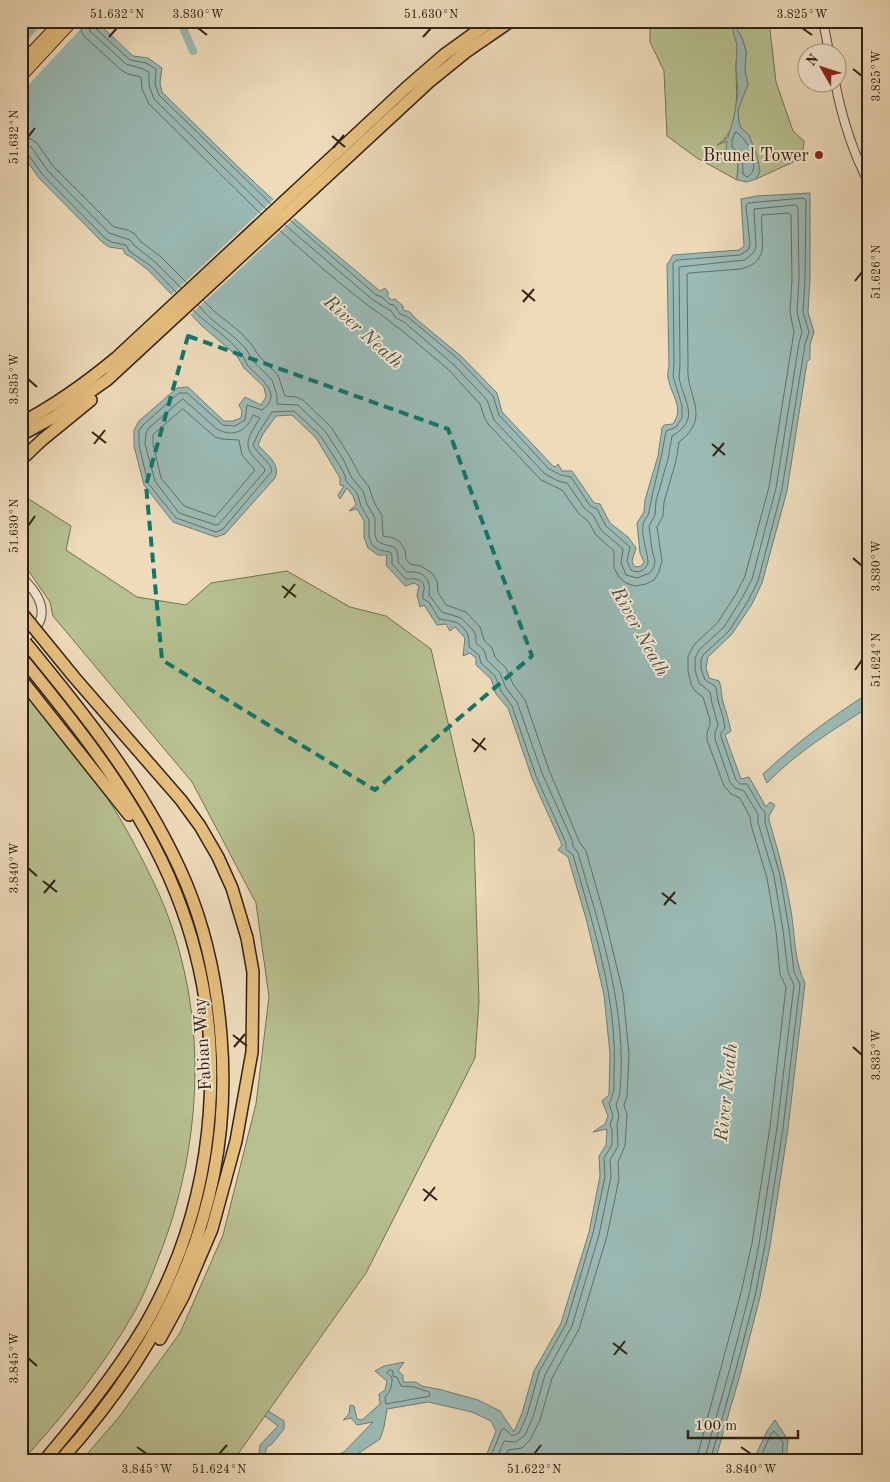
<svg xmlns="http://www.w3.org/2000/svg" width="890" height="1482" font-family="'Old Standard TT',serif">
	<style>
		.green { fill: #b7c090; stroke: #747152 }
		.water { fill: #9abab5; stroke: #707d75 }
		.pier { fill: #eddbba }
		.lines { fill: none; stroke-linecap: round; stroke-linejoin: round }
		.shore { stroke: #666e65; stroke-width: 1 }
		.canal { stroke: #9abab5; stroke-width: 8 }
		.minor-casing { stroke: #60503e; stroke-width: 10 }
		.major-casing { stroke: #312215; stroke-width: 12 }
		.highway-casing { stroke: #312215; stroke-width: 14 }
		.minor { stroke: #f3e8d2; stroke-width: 8 }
		.major { stroke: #e6be7d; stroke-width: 10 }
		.highway { stroke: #e6be7d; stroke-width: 11 }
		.highway-bridge-casing { stroke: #312215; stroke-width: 14; stroke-linecap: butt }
		.highway-bridge { stroke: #e6be7d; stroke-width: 11 }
		.marked { fill: none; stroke: #0f766e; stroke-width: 4; stroke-dasharray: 10 6; stroke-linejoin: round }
		.ticks { fill: none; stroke: #312215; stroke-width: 2 }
		.poi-dot { fill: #8f2418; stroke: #f3e8d2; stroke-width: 2 }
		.labels { text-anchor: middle; stroke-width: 4; stroke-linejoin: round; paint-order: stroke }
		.poi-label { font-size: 18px; fill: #312215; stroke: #f3e8d2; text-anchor: end }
		.street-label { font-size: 18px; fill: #312215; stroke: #f3e8d2 }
		.water-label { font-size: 19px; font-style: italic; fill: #505045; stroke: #f3e8d2 }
		.neatline { fill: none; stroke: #312215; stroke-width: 2 }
		.ticks-label { font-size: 12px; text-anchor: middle; fill: #312215 }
	</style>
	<rect width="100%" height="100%" fill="#eddbba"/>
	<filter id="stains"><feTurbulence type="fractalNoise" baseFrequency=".004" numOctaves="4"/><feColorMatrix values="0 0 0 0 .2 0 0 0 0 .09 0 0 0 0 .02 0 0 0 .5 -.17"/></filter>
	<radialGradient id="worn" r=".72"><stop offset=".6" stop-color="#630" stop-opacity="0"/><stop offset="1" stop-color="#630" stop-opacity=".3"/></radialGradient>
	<g class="green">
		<path d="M650,21H730C732,29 736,36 737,44C738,51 736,59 736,67C736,92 741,127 719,144L727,141L738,162L737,180L697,158L667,136L664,71L650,42Z"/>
		<polygon points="732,21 769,21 776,82 793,131 804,141 802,158 756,179 760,171 749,135 741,128 739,122 738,110 748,84 745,71 746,51 742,38"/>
		<polygon points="21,494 71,526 66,550 137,597 186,605 211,583 287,571 350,607 386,616 431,649 474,835 479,1002 475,1058 366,1273 238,1454 230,1461 81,1461 119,1417 180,1333 223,1235 256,1104 269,997 256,903 192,782 53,616 50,602 21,560"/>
		<path d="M21,688C46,719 73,748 95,780C120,815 141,855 159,894C210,1009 204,1144 158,1259C151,1277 144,1295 135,1311C104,1366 64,1415 22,1461Z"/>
	</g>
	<g class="water">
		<path d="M21,21H96L133,56L148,58L162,68L160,83L162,92C198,127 233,163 269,196C305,229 343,260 380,291L385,288L388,292V297L392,300L395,299L403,306V310L410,312L415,318L461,356L497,393L502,412L553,466L556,467L558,464L562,471H572L594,503L600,504L610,523L628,537L636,548L632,561L634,566L636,567L641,566L644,562L640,553L637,523L644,512L645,500L658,456L662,428L664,425L673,424C685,407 670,394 668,377C667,373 669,369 669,365L667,265L673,255L739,250L744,246L741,199L757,196L810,193V279L808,312L814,332L810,345V359L807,362L787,491L762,583L752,604L732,634L708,657L706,668L709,678L719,681C722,688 721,695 723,702C726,712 729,721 731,731L725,735L741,779L749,777L766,807L770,802L775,805L769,816V820C778,851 786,879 791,911C795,934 794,961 805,983L788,1129L770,1246L760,1297L740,1375L715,1461H484L496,1431L491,1421L472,1412L428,1402L387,1409L384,1427L380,1439L347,1461H322L344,1452L373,1422L357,1425L351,1418L343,1420L349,1414L350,1405L354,1406L357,1419L362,1420L380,1404L379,1394L385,1390L387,1381L375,1371L384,1366L404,1362L398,1371L403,1375V1382H416L422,1386L442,1390L478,1400L500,1411L514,1432L522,1413L534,1371L561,1323L589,1232L600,1176L599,1156L606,1145L607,1129L593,1132L605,1124L608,1116L602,1101L609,1095L610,1054L604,995L587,922L568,857L558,850L562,845L532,778L508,708L496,694L491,679L476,665V658L470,653L463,656L465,638L455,627L450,631L446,624L437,625L424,605L420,607L417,595L419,586L414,583L405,586L386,565L387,555H378L368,548L364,537V521L357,509L349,511L356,505L353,496L347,488L340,499L338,495L344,486L340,485V478L316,438L292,415L276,416L263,434L258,445C267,455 281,464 275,478L225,534L216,537L173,522L144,485L134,446V430L139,421L177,388L188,387L224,421H233L241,418L242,411L239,405L245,397L261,405L266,397L264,387L244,368L237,356L202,326L148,270L131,257L125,254L123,249L109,247L102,242L39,178L21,153Z"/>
		<path d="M730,21H732L742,38L746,51L745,71L748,84L738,110L739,122L741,128L749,135L757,156L760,171L756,179L747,182L737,180C738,166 741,157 726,151L727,141L717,145L728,137L734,117L738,93L736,67L737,45Z"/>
		<path d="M869,693V707C833,730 797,752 767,783L763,774C796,743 831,717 869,693Z"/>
		<polygon points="268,1411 284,1421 284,1429 272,1444 267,1447 263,1461 258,1461 260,1445 278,1426 265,1416"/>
		<polygon points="775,1420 788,1440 786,1461 753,1461 767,1431"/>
	</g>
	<g class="pier">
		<polygon points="45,21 88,21 21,93 21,47"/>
		<polygon points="275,198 296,217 189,316 170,296"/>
	</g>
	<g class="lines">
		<g class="shore">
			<polyline points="86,21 90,31 126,64 143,69 149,72 149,85 154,99 266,209"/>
			<polyline points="93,21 94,27 130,60 146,63 156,69 155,84 159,95 271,204"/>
			<polyline points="79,23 83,35 121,70 128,74 141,77 142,89 149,104 261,214"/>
			<path d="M736,132C747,137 763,170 747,177L743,174C743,162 742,154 732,147V140Z"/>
			<polyline points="21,137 31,139 37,143 53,166 114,227 128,230 135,234 140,241 161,257 187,283"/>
			<polyline points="21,144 26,145 32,148 48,171 109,233 130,240 135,246 155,262 181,288"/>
			<polyline points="21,151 27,153 43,175 105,238 111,242 126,245 129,251 151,266 176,292"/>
			<path d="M290,220L376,295L382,297L389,304L394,305L400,314L408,317L458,359L493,396L499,415L549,469L561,475L571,477L590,506L597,509L606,526L630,547L627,561L631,570C638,574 645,571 648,563C648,552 641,537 643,525C643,520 649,517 649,511C654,484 662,458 666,431L676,427L682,418V406L673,376L674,365L673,263L677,260L740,255L748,250L750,245L746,206L748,203L803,198L806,200L805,279L803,312L809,332L805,344L782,489L758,581L748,601L729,631L703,655L701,660V669L705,680L715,686L716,688L718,701L723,717L725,728L721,733V737L736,780L740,784H747L761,808L765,812V822L780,875L789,929L794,972L800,984L783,1128L765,1245L755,1296L735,1373L710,1461"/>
			<path d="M285,225L373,300L391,311L396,318L404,322L453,364L487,400L494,420L545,474L558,481L567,483L585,509L593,515L601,530L623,549L621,563L626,575L637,578L650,573L654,567L655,561L652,550L649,526L655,515L656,501L668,459L672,436C702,418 683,402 679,377C679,373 680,369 680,365L679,267L745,260L753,253L756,247L754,209L796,205L798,207L799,279L797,312L802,332L799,343L776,488L752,579L742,598L724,627L699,650L695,658V670L699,683L710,692L712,703L718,725L715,733V739L730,782L735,788L744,791L758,814V823L774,876L783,930L788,972L794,985L777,1128L759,1244L749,1295L729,1372L704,1461"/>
			<path d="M279,230C313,260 347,291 384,317C389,320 393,325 399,328L448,369L480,404L485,419L489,425L541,480L562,490L579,514L588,521L596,535L614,551V568L619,577L626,583L635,586L646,584L654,580L659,572L662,561L657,527L663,516L664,502L676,461L679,442C713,416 685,396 688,365L687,274L689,273L741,269C773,261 759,237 762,215L788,213L791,215L792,279L790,312L794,332L769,487L745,576L736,594L718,622L694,645L688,656V671L691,684L695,691L703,697L710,720V724L707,733V740L724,786L731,794L740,798L750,817L751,825L767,878L776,931L780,974L786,987L770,1127L752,1243L741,1293L696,1461"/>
			<polyline points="203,300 215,312 240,332 252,345 259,356 278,375 285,396 296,397 303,400 331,427 349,455 359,474 369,487 374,502 382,516 383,536 394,538 400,542 405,550 406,559 410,564 421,566 432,573 437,581 438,592 446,605 466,612 480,627 484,640 492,648 495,657 506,668 513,684 525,700 549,770 580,843 586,851 605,918 623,993 629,1054 627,1096 624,1105 627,1115 625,1146 618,1162 619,1179 607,1236 579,1329 552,1378 540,1420 530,1440 522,1448 508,1450 504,1461"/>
			<path d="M198,305L210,318L234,337L246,349L253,361L272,380L277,395V404L298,405L325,431L343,459L352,478L363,491L367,504L375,518V535L377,541C389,549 399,541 398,562L407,572C424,571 431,578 429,595L442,612L461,618L473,630L476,636V643L484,650L487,660L500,673L506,688L517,702L542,773L572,840L573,846L578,853C599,925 624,999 621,1075C620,1085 621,1095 616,1104L619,1116L617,1124L618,1146L610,1160L611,1177L599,1235L572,1326L545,1375L533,1417L525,1435L516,1442L504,1441L496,1461"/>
			<path d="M193,310C208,325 227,336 240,352C244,356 245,362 248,366C258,377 285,394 262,410L247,405L245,420L235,426L223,425L187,393H179L143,425L139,431V445L148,483L176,518L216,532L223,529L272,471C270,461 258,455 253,445L259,432L272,412L294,411L320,435L338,463L345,475L346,481L357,493L361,506L369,520V537L372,545L379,550L390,552L392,556V564L406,579C411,579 422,577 424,586C425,590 422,594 423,599L429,602L439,619C446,620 451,621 458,623C468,632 469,634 469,647L479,655L481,663L495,676L501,691L512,706L536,776L566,843V849L573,855C593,925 618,1000 614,1074C614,1085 615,1094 609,1103L613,1116L610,1125L612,1130V1145L604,1158L605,1177L593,1233L566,1324L539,1372L527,1415L519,1433L512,1436L505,1429H502L489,1461"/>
			<path d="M183,399L217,429C233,438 247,431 253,415L260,418C258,421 256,424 254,428C241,448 251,454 265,469V471L219,524L216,525L179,513L155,481L145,444L146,433L149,428Z"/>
			<polygon points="183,409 215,437 222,439 239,440 242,455 255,470 215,517 184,506 161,478 153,444 153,435"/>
			<path d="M390,1370L393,1371V1376L397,1377L401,1386L414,1387L429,1392L430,1396L386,1404L385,1397C391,1391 392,1385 392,1377L387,1373Z"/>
			<polyline points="759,1461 771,1434 774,1431 783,1442 782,1461"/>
		</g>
		<polyline class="canal" points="180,21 193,51"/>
		<g class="minor-casing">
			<g id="minor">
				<polyline points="823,21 829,52"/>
				<path d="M835,82C842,118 852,151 869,183"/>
				<path d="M21,577C44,598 52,620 23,639"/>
			</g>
		</g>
		<g class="major-casing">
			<g id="major">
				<polyline points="21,63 61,21"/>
				<polyline points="21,77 73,21"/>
			</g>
		</g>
		<g class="highway-casing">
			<g id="highway">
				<path d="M21,423C55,405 86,383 116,358L406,88L444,55L491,21"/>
				<polyline points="21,435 54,417 107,380 429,82 466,52 511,21"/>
				<polyline points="21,460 42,440 91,400"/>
				<path d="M21,637C84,713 147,791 186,883C206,931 217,983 221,1036C235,1202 169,1340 60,1461"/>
				<path d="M21,657C80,729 140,804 175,891C232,1031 220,1196 144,1327C115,1375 80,1418 44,1461"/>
				<polyline points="21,679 129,815"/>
				<polyline points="160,1339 183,1297 212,1229 236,1141 252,1052 253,972 247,938"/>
			</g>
		</g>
		<use href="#minor" class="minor"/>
		<use href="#major" class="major"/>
		<use href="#highway" class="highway"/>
		<g class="highway-bridge-casing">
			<polyline id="highway-bridge" points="21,612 74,677 181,800 200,826 218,857 232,888 247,938"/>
		</g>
		<use href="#highway-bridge" class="highway-bridge"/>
	</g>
	<path class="marked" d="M188,336L448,429L532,656L375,790L162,660L146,485Z"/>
	<path class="ticks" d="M198,28L207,35M802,28L812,35M109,37L117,28M423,37L431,28M853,69L862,76M332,136L345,147M28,137L35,128M333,148L344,135M855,281L862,272M522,290L535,301M523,302L534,289M28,379L37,387M92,432L106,443M94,444L105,430M712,444L725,455M713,456L724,443M28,526L35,516M853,558L862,566M282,586L296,597M284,598L295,584M855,670L862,660M472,739L486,750M474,752L485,738M28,868L37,876M43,881L57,892M44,893L55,880M662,893L676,904M664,905L675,892M233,1035L247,1046M234,1047L245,1034M853,1047L862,1055M423,1189L437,1200M424,1201L435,1187M613,1343L627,1354M614,1355L625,1341M28,1358L37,1366M137,1447L147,1454M741,1447L751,1454M219,1454L227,1445M534,1454L541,1445"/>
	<circle class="poi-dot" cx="819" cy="155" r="5"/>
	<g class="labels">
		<g class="poi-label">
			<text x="809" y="161">Brunel Tower</text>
		</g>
		<g class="street-label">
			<text transform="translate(202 1044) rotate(-94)" y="6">Fabian Way</text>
		</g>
		<g class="water-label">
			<text transform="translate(364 331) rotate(42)" y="7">River Neath</text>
			<text transform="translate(641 631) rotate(61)" y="7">River Neath</text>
			<text transform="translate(725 1092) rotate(-84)" y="7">River Neath</text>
		</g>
	</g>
	<rect width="890" height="1482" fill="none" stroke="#eddbba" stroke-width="55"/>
	<g transform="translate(822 68) rotate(309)"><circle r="24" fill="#f3e8d2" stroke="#a59986"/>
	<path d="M0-4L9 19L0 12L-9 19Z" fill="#8f2418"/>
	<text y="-8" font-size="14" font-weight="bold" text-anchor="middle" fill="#312215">N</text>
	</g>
	<path d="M688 1430v8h110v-8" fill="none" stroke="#312215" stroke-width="2.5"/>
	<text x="695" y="1430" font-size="15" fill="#312215" stroke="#f3e8d2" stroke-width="4" paint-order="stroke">100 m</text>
	<rect x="28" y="28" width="834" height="1426" class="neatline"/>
	<g class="ticks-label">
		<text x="117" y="18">51.632°N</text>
		<text x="198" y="18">3.830°W</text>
		<text x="431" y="18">51.630°N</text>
		<text x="802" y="18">3.825°W</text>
		<text transform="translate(876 76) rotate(-90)" y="4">3.825°W</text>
		<text transform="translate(14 137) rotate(-90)" y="4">51.632°N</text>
		<text transform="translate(876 272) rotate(-90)" y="4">51.626°N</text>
		<text transform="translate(14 379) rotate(-90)" y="4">3.835°W</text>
		<text transform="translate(14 526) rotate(-90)" y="4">51.630°N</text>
		<text transform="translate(876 566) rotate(-90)" y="4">3.830°W</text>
		<text transform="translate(876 660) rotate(-90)" y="4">51.624°N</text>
		<text transform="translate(14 868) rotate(-90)" y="4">3.840°W</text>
		<text transform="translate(876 1055) rotate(-90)" y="4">3.835°W</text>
		<text transform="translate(14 1358) rotate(-90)" y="4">3.845°W</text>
		<text x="147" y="1473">3.845°W</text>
		<text x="219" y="1473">51.624°N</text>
		<text x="534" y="1473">51.622°N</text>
		<text x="751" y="1473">3.840°W</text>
	</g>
	<rect width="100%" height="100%" filter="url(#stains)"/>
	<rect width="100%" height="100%" fill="url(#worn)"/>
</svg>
